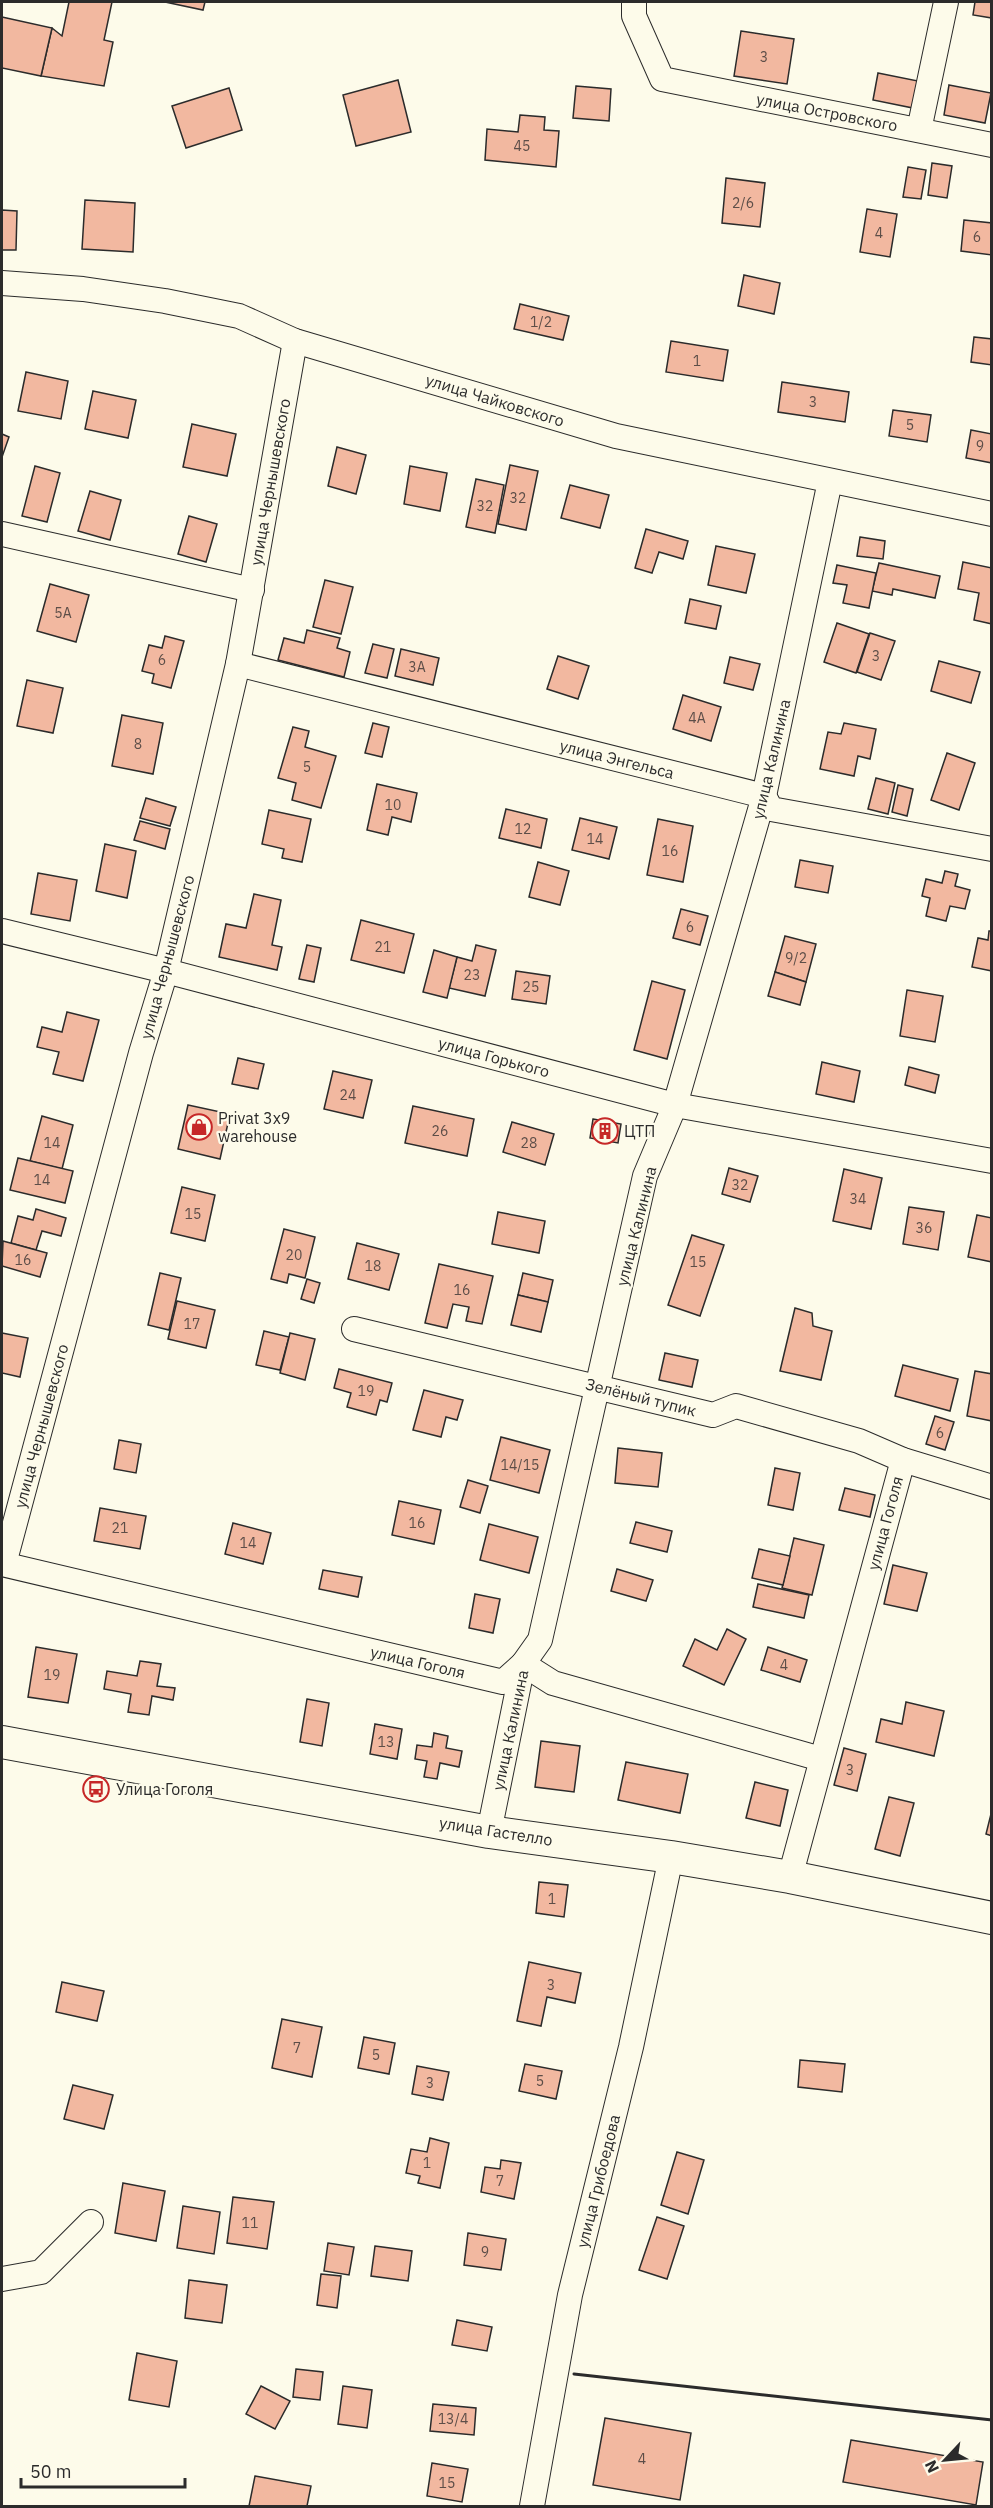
<svg xmlns="http://www.w3.org/2000/svg" width="993" height="2508" font-family="'IBM Plex Sans',sans-serif">
	<style>
		.building { fill: #f2b8a0; stroke: #2b2b2b; stroke-width: 1.5 }
		.lines { fill: none; stroke-linecap: round; stroke-linejoin: round }
		.minor-casing { stroke: #2b2b2b; stroke-width: 26 }
		.major-casing { stroke: #2b2b2b; stroke-width: 34 }
		.minor { stroke: #fdfbea; stroke-width: 24 }
		.major { stroke: #fdfbea; stroke-width: 32 }
		.wall { stroke: #2b2b2b; stroke-width: 3 }
		.labels { text-anchor: middle; stroke-width: 4.5; stroke-linejoin: round; paint-order: stroke }
		.number-label { font-size: 14px; fill: #5d4e48 }
		.street-label { font-size: 16px; fill: #2b2b2b; stroke: #fdfbea }
		.poi-label { font-size: 16px; fill: #2b2b2b; stroke: #fdfbea; text-anchor: start }
	</style>
	<rect width="100%" height="100%" fill="#fdfbea"/>
	<g class="building">
		<polygon points="69,2 112,2 104,40 113,42 104,86 41,76 52,28 62,36"/>
		<polygon points="165,2 205,2 203,10"/>
		<polygon points="975,2 992,2 992,18 973,15"/>
		<polygon points="2,17 52,28 41,76 2,68"/>
		<polygon points="741,31 794,39 787,84 734,76"/>
		<polygon points="878,73 918,81 913,108 873,100"/>
		<polygon points="398,80 411,132 356,146 343,95"/>
		<polygon points="949,85 991,93 985,123 944,115"/>
		<polygon points="576,86 611,89 609,121 573,118"/>
		<polygon points="229,88 242,130 186,148 172,106"/>
		<polygon points="520,115 545,117 544,130 559,131 556,167 485,160 487,129 518,132"/>
		<polygon points="932,163 952,166 947,198 928,195"/>
		<polygon points="908,167 926,170 921,199 903,197"/>
		<polygon points="726,178 765,183 760,227 722,223"/>
		<polygon points="85,200 135,203 133,252 82,249"/>
		<polygon points="867,209 897,214 890,257 860,252"/>
		<polygon points="2,210 17,211 16,250 2,250"/>
		<polygon points="964,220 992,223 992,255 961,251"/>
		<polygon points="744,275 780,283 774,314 738,306"/>
		<polygon points="520,304 569,316 563,340 514,329"/>
		<polygon points="974,337 992,339 992,365 971,362"/>
		<polygon points="671,341 728,350 723,381 666,372"/>
		<polygon points="26,372 68,381 61,419 18,411"/>
		<polygon points="782,382 849,392 845,422 778,412"/>
		<polygon points="93,391 136,400 128,438 85,429"/>
		<polygon points="893,410 931,415 927,442 889,436"/>
		<polygon points="192,424 236,434 227,476 183,467"/>
		<polygon points="971,430 992,434 992,463 966,458"/>
		<polygon points="2,434 9,437 2,457"/>
		<polygon points="337,447 366,455 356,494 328,486"/>
		<polygon points="510,465 538,471 526,530 498,524"/>
		<polygon points="35,466 60,473 47,522 22,516"/>
		<polygon points="410,466 447,473 440,511 404,504"/>
		<polygon points="476,479 504,485 495,533 466,527"/>
		<polygon points="570,485 609,495 600,528 561,518"/>
		<polygon points="90,491 121,500 110,540 78,531"/>
		<polygon points="189,516 217,524 206,562 178,554"/>
		<polygon points="646,529 688,541 683,559 659,552 652,573 635,568"/>
		<polygon points="860,537 885,541 883,559 857,556"/>
		<polygon points="716,546 755,554 746,593 708,585"/>
		<polygon points="963,562 992,568 992,624 974,620 979,593 958,589"/>
		<polygon points="879,563 940,576 935,598 893,589 892,595 872,591"/>
		<polygon points="837,565 876,573 869,608 843,603 847,585 833,583"/>
		<polygon points="325,580 353,587 341,634 313,627"/>
		<polygon points="50,584 89,595 76,642 37,631"/>
		<polygon points="690,599 721,606 716,629 685,623"/>
		<polygon points="837,623 869,634 856,673 824,662"/>
		<polygon points="307,630 340,638 337,648 350,652 344,677 278,660 284,638 304,643"/>
		<polygon points="870,633 895,641 881,680 857,672"/>
		<polygon points="165,636 184,641 171,688 152,683 154,674 142,671 149,645 162,648"/>
		<polygon points="373,644 394,649 387,678 365,673"/>
		<polygon points="401,649 439,658 433,685 395,676"/>
		<polygon points="558,656 589,666 578,699 547,689"/>
		<polygon points="730,657 760,664 753,690 724,683"/>
		<polygon points="939,661 980,672 971,703 931,691"/>
		<polygon points="27,680 63,688 53,733 17,726"/>
		<polygon points="683,695 721,707 711,741 673,729"/>
		<polygon points="122,715 163,723 153,774 112,766"/>
		<polygon points="373,723 389,727 382,757 365,753"/>
		<polygon points="844,723 876,729 870,759 858,756 854,776 820,769 828,732 841,734"/>
		<polygon points="293,727 309,731 305,747 336,756 321,808 292,800 296,783 278,778"/>
		<polygon points="947,753 975,763 959,810 931,800"/>
		<polygon points="876,778 895,783 888,814 868,809"/>
		<polygon points="377,784 417,793 411,822 392,817 388,835 367,830"/>
		<polygon points="898,785 913,789 907,816 892,812"/>
		<polygon points="146,798 176,807 170,826 140,818"/>
		<polygon points="506,809 547,819 541,848 499,838"/>
		<polygon points="269,810 311,819 302,862 282,858 284,849 262,844"/>
		<polygon points="580,818 617,827 609,859 572,850"/>
		<polygon points="658,819 693,826 683,882 647,875"/>
		<polygon points="140,821 170,829 165,849 134,840"/>
		<polygon points="105,844 136,851 127,898 96,891"/>
		<polygon points="800,860 833,866 828,893 795,887"/>
		<polygon points="538,862 569,871 560,905 529,897"/>
		<polygon points="945,871 958,874 955,886 970,890 965,909 950,906 946,921 926,916 930,898 922,896 926,879 942,883"/>
		<polygon points="38,873 77,880 70,921 31,914"/>
		<polygon points="254,894 281,900 272,945 282,947 277,970 219,957 226,924 246,928"/>
		<polygon points="681,909 708,916 700,945 673,938"/>
		<polygon points="361,920 414,934 404,973 351,960"/>
		<polygon points="989,931 992,931 992,971 972,967 978,938 988,940"/>
		<polygon points="785,936 816,944 806,982 775,972"/>
		<polygon points="307,945 321,948 314,982 299,979"/>
		<polygon points="476,945 496,950 485,996 449,988 457,957 472,961"/>
		<polygon points="434,950 457,957 447,998 423,992"/>
		<polygon points="516,971 550,976 546,1004 512,999"/>
		<polygon points="775,972 806,982 800,1005 768,996"/>
		<polygon points="652,981 685,990 667,1059 634,1050"/>
		<polygon points="907,990 943,996 935,1042 900,1036"/>
		<polygon points="67,1012 99,1020 83,1081 53,1074 59,1052 37,1047 42,1027 62,1032"/>
		<polygon points="238,1058 264,1064 258,1089 232,1084"/>
		<polygon points="822,1062 860,1071 854,1102 816,1094"/>
		<polygon points="909,1067 939,1075 935,1093 905,1085"/>
		<polygon points="333,1071 372,1080 363,1118 324,1109"/>
		<polygon points="188,1105 230,1114 220,1159 178,1149"/>
		<polygon points="413,1106 474,1119 467,1156 405,1143"/>
		<polygon points="42,1116 73,1125 62,1169 30,1161"/>
		<polygon points="593,1119 621,1124 618,1143 590,1138"/>
		<polygon points="512,1122 554,1134 545,1165 503,1152"/>
		<polygon points="18,1158 73,1171 65,1203 10,1190"/>
		<polygon points="729,1168 758,1176 750,1202 722,1194"/>
		<polygon points="844,1169 882,1178 871,1229 833,1221"/>
		<polygon points="182,1187 215,1195 205,1241 171,1233"/>
		<polygon points="909,1207 944,1212 938,1250 903,1244"/>
		<polygon points="36,1209 66,1218 61,1236 42,1231 36,1250 11,1243 18,1216 33,1220"/>
		<polygon points="498,1212 545,1221 539,1253 492,1244"/>
		<polygon points="977,1215 992,1218 992,1262 968,1257"/>
		<polygon points="284,1229 315,1237 305,1278 289,1274 287,1283 271,1279"/>
		<polygon points="692,1235 724,1245 700,1316 668,1305"/>
		<polygon points="3,1241 47,1253 40,1277 2,1266"/>
		<polygon points="357,1243 399,1254 389,1290 348,1279"/>
		<polygon points="439,1264 493,1276 482,1324 466,1321 469,1307 453,1304 447,1328 425,1323"/>
		<polygon points="160,1273 181,1278 169,1330 148,1325"/>
		<polygon points="523,1273 553,1280 548,1302 518,1295"/>
		<polygon points="307,1279 320,1283 314,1303 301,1299"/>
		<polygon points="518,1295 548,1302 541,1332 511,1325"/>
		<polygon points="177,1301 215,1310 206,1348 168,1339"/>
		<polygon points="795,1308 812,1313 813,1326 832,1331 821,1380 780,1371"/>
		<polygon points="264,1331 289,1337 280,1370 256,1365"/>
		<polygon points="2,1333 28,1338 20,1377 2,1373"/>
		<polygon points="290,1333 315,1339 305,1380 280,1373"/>
		<polygon points="665,1353 698,1360 692,1387 659,1380"/>
		<polygon points="903,1365 958,1379 950,1411 895,1396"/>
		<polygon points="339,1369 392,1383 387,1402 380,1400 376,1415 347,1407 351,1393 334,1388"/>
		<polygon points="975,1371 992,1374 992,1421 967,1416"/>
		<polygon points="424,1390 463,1400 457,1420 446,1417 441,1437 413,1430"/>
		<polygon points="935,1416 954,1422 945,1450 926,1444"/>
		<polygon points="501,1437 550,1450 539,1493 490,1480"/>
		<polygon points="119,1440 141,1444 136,1473 114,1469"/>
		<polygon points="618,1448 662,1453 658,1487 615,1483"/>
		<polygon points="775,1468 800,1473 793,1510 768,1505"/>
		<polygon points="468,1480 488,1486 480,1513 460,1507"/>
		<polygon points="845,1488 875,1495 870,1517 839,1510"/>
		<polygon points="399,1501 441,1510 434,1544 392,1535"/>
		<polygon points="100,1508 146,1516 140,1549 94,1541"/>
		<polygon points="636,1522 672,1531 667,1552 630,1543"/>
		<polygon points="233,1523 271,1533 263,1564 225,1554"/>
		<polygon points="489,1524 538,1537 529,1573 480,1560"/>
		<polygon points="794,1538 824,1545 812,1595 782,1588"/>
		<polygon points="759,1549 790,1556 783,1585 752,1578"/>
		<polygon points="893,1565 927,1573 917,1611 884,1604"/>
		<polygon points="617,1569 653,1580 646,1601 611,1591"/>
		<polygon points="323,1570 362,1577 358,1597 319,1589"/>
		<polygon points="758,1584 809,1595 804,1618 753,1607"/>
		<polygon points="475,1594 500,1599 493,1633 469,1628"/>
		<polygon points="727,1629 746,1639 724,1685 683,1666 695,1639 717,1650"/>
		<polygon points="36,1647 77,1654 68,1703 28,1697"/>
		<polygon points="768,1647 807,1660 800,1682 761,1670"/>
		<polygon points="140,1661 161,1664 157,1686 175,1688 173,1700 152,1696 149,1715 128,1712 131,1694 104,1689 107,1671 137,1676"/>
		<polygon points="307,1699 329,1703 322,1746 300,1742"/>
		<polygon points="906,1702 944,1711 934,1756 876,1742 881,1719 902,1724"/>
		<polygon points="375,1724 402,1729 397,1759 370,1754"/>
		<polygon points="434,1733 448,1736 446,1748 462,1751 459,1767 440,1763 437,1779 424,1777 427,1761 415,1759 417,1745 432,1747"/>
		<polygon points="541,1741 580,1746 574,1792 535,1787"/>
		<polygon points="844,1748 866,1754 857,1791 834,1785"/>
		<polygon points="626,1762 688,1774 680,1813 618,1800"/>
		<polygon points="755,1782 788,1790 780,1826 746,1818"/>
		<polygon points="889,1797 914,1803 900,1856 875,1849"/>
		<polygon points="992,1810 992,1836 986,1834"/>
		<polygon points="539,1882 568,1885 564,1917 536,1913"/>
		<polygon points="529,1962 581,1973 575,2003 547,1997 541,2026 517,2021"/>
		<polygon points="62,1982 104,1991 97,2021 56,2012"/>
		<polygon points="282,2019 322,2027 312,2077 272,2068"/>
		<polygon points="364,2037 395,2043 389,2074 358,2068"/>
		<polygon points="800,2060 845,2064 842,2092 798,2087"/>
		<polygon points="525,2064 562,2071 556,2099 519,2091"/>
		<polygon points="417,2066 449,2072 443,2100 412,2094"/>
		<polygon points="73,2085 113,2095 104,2129 64,2119"/>
		<polygon points="430,2138 449,2143 440,2188 418,2183 420,2176 406,2173 411,2149 427,2152"/>
		<polygon points="677,2152 704,2160 688,2214 661,2205"/>
		<polygon points="501,2160 521,2163 514,2199 481,2192 485,2167 500,2169"/>
		<polygon points="123,2183 165,2191 156,2241 115,2233"/>
		<polygon points="233,2197 274,2202 267,2249 227,2243"/>
		<polygon points="183,2206 220,2212 214,2254 177,2248"/>
		<polygon points="657,2217 684,2226 667,2279 639,2270"/>
		<polygon points="468,2233 506,2239 501,2270 464,2265"/>
		<polygon points="328,2243 354,2247 349,2275 324,2271"/>
		<polygon points="375,2246 412,2251 408,2281 371,2276"/>
		<polygon points="321,2274 341,2276 337,2308 317,2305"/>
		<polygon points="189,2280 227,2285 222,2323 185,2318"/>
		<polygon points="457,2320 492,2327 487,2351 452,2345"/>
		<polygon points="137,2353 177,2361 169,2407 129,2400"/>
		<polygon points="296,2369 323,2372 320,2400 293,2397"/>
		<polygon points="261,2386 290,2401 275,2429 246,2414"/>
		<polygon points="343,2386 372,2390 367,2428 338,2424"/>
		<polygon points="433,2404 476,2408 474,2435 430,2431"/>
		<polygon points="605,2418 691,2433 680,2500 593,2485"/>
		<polygon points="851,2440 983,2462 976,2505 843,2482"/>
		<polygon points="432,2463 468,2469 462,2502 427,2496"/>
		<polygon points="255,2476 311,2486 307,2506 249,2506"/>
	</g>
	<g class="lines">
		<g class="minor-casing">
			<g id="minor">
				<polyline points="634,2 634,16 662,79 992,145"/>
				<polyline points="919,130 946,2"/>
				<polyline points="2,283 83,289 165,301 239,316 295,341 616,436 992,514"/>
				<polyline points="2,534 252,590"/>
				<polyline points="238,664 764,796 771,809 992,849"/>
				<polyline points="2,931 166,971 675,1105 992,1161"/>
				<polyline points="354,1329 713,1415 736,1406 859,1441 903,1460 992,1487"/>
				<polyline points="2,1564 503,1682 523,1664 553,1683 821,1759"/>
				<polyline points="4,1564 141,1053 166,971 238,664 295,341"/>
				<polyline points="489,1832 523,1664 540,1640 645,1176 675,1105 764,796 830,481"/>
				<polyline points="790,1877 903,1460"/>
				<polyline points="2,2279 41,2272 91,2222"/>
				<polyline points="532,2506 570,2295 631,2047 671,1857"/>
			</g>
		</g>
		<g class="major-casing">
			<polyline id="major" points="2,1742 489,1832 671,1857 790,1877 992,1918"/>
		</g>
		<use href="#minor" class="minor"/>
		<use href="#major" class="major"/>
		<polyline class="wall" points="574,2374 992,2420"/>
	</g>
	<defs>
		<g id="shop-ring" transform="scale(1.35)"><circle r="9.5" fill="#fdfbea" stroke="#c62828" stroke-width="1.5"/><path d="M-5-2.5h2.3a2.7 3.5 0 0 1 5.4 0H5L5.5 6h-11ZM-1.5-2.5h3a1.5 2.3 0 0 0-3 0Z" fill="#c62828"/></g>
		<g id="building-ring" transform="scale(1.35)"><circle r="9.5" fill="#fdfbea" stroke="#c62828" stroke-width="1.5"/><path d="M-4-6H4V6H1V3H-1V6H-4ZM-2.5-4.3h1.7v1.8h-1.7ZM.8-4.3h1.7v1.8H.8ZM-2.5-1h1.7V.8h-1.7ZM.8-1h1.7V.8H.8Z" fill="#c62828"/></g>
		<g id="bus-ring" transform="scale(1.35)"><circle r="9.5" fill="#fdfbea" stroke="#c62828" stroke-width="1.5"/><path d="M-5-6H5V4H4V6H2V4H-2V6H-4V4H-5ZM-3.5-4V0h7V-4ZM-3.5 1.2v1.5H-2V1.2ZM2 1.2v1.5H3.5V1.2Z" fill="#c62828"/></g>
	</defs>
	<g fill-rule="evenodd">
		<use href="#shop-ring" x="199" y="1127"/>
		<use href="#building-ring" x="605" y="1131"/>
		<use href="#bus-ring" x="96" y="1789"/>
	</g>
	<g class="labels">
		<g class="number-label">
			<text x="764" y="62">3</text>
			<text x="522" y="151">45</text>
			<text x="743" y="208">2/6</text>
			<text x="879" y="238">4</text>
			<text x="977" y="242">6</text>
			<text x="541" y="327">1/2</text>
			<text x="697" y="366">1</text>
			<text x="813" y="407">3</text>
			<text x="910" y="430">5</text>
			<text x="980" y="451">9</text>
			<text x="518" y="503">32</text>
			<text x="485" y="511">32</text>
			<text x="63" y="618">5А</text>
			<text x="876" y="661">3</text>
			<text x="162" y="665">6</text>
			<text x="417" y="672">3А</text>
			<text x="697" y="723">4А</text>
			<text x="138" y="749">8</text>
			<text x="307" y="772">5</text>
			<text x="393" y="810">10</text>
			<text x="523" y="834">12</text>
			<text x="595" y="844">14</text>
			<text x="670" y="856">16</text>
			<text x="690" y="932">6</text>
			<text x="383" y="952">21</text>
			<text x="796" y="963">9/2</text>
			<text x="472" y="980">23</text>
			<text x="531" y="992">25</text>
			<text x="348" y="1100">24</text>
			<text x="440" y="1136">26</text>
			<text x="52" y="1148">14</text>
			<text x="529" y="1148">28</text>
			<text x="42" y="1185">14</text>
			<text x="740" y="1190">32</text>
			<text x="858" y="1204">34</text>
			<text x="193" y="1219">15</text>
			<text x="924" y="1233">36</text>
			<text x="294" y="1260">20</text>
			<text x="23" y="1265">16</text>
			<text x="698" y="1267">15</text>
			<text x="373" y="1271">18</text>
			<text x="462" y="1295">16</text>
			<text x="192" y="1329">17</text>
			<text x="366" y="1396">19</text>
			<text x="940" y="1438">6</text>
			<text x="520" y="1470">14/15</text>
			<text x="417" y="1528">16</text>
			<text x="120" y="1533">21</text>
			<text x="248" y="1548">14</text>
			<text x="784" y="1670">4</text>
			<text x="52" y="1680">19</text>
			<text x="386" y="1747">13</text>
			<text x="850" y="1775">3</text>
			<text x="552" y="1904">1</text>
			<text x="551" y="1990">3</text>
			<text x="297" y="2053">7</text>
			<text x="376" y="2060">5</text>
			<text x="540" y="2086">5</text>
			<text x="430" y="2088">3</text>
			<text x="427" y="2168">1</text>
			<text x="500" y="2186">7</text>
			<text x="250" y="2228">11</text>
			<text x="485" y="2257">9</text>
			<text x="453" y="2424">13/4</text>
			<text x="642" y="2464">4</text>
			<text x="447" y="2488">15</text>
		</g>
		<g class="street-label">
			<text transform="translate(827 112) rotate(11)" y="6">улица Островского</text>
			<text transform="translate(495 400) rotate(17)" y="6">улица Чайковского</text>
			<text transform="translate(270 482) rotate(-80)" y="6">улица Чернышевского</text>
			<text transform="translate(617 759) rotate(14)" y="6">улица Энгельса</text>
			<text transform="translate(771 759) rotate(-77)" y="6">улица Калинина</text>
			<text transform="translate(167 957) rotate(-75)" y="6">улица Чернышевского</text>
			<text transform="translate(494 1057) rotate(15)" y="6">улица Горького</text>
			<text transform="translate(636 1226) rotate(-76)" y="6">улица Калинина</text>
			<text transform="translate(641 1397) rotate(14)" y="6">Зелёный тупик</text>
			<text transform="translate(41 1426) rotate(-75)" y="6">улица Чернышевского</text>
			<text transform="translate(885 1523) rotate(-75)" y="6">улица Гоголя</text>
			<text transform="translate(418 1662) rotate(13)" y="6">улица Гоголя</text>
			<text transform="translate(510 1730) rotate(-78)" y="6">улица Калинина</text>
			<text transform="translate(496 1831) rotate(9)" y="6">улица Гастелло</text>
			<text transform="translate(598 2181) rotate(-76)" y="6">улица Грибоедова</text>
		</g>
		<g class="poi-label">
			<text x="218" y="1124">Privat 3x9<tspan x="218" dy="18">warehouse</tspan></text>
			<text x="624" y="1137">ЦТП</text>
			<text x="116" y="1795">Улица Гоголя</text>
		</g>
	</g>
	<rect width="993" height="2508" fill="none" stroke="#2b2b2b" stroke-width="6"/>
	<g transform="translate(945 2460) rotate(244)" stroke="#fdfbea" stroke-width="4.5" paint-order="stroke">
	<path d="M0-4.5L10 22L0 15L-10 22Z" fill="#2b2b2b"/>
	<text y="-9" font-size="16" font-weight="bold" text-anchor="middle" fill="#2b2b2b">N</text>
	</g>
	<path d="M21 2478v9h164v-9" fill="none" stroke="#2b2b2b" stroke-width="3"/>
	<text x="30" y="2478" font-size="18" fill="#2b2b2b" stroke="#fdfbea" stroke-width="4.5" paint-order="stroke">50 m</text>
</svg>
